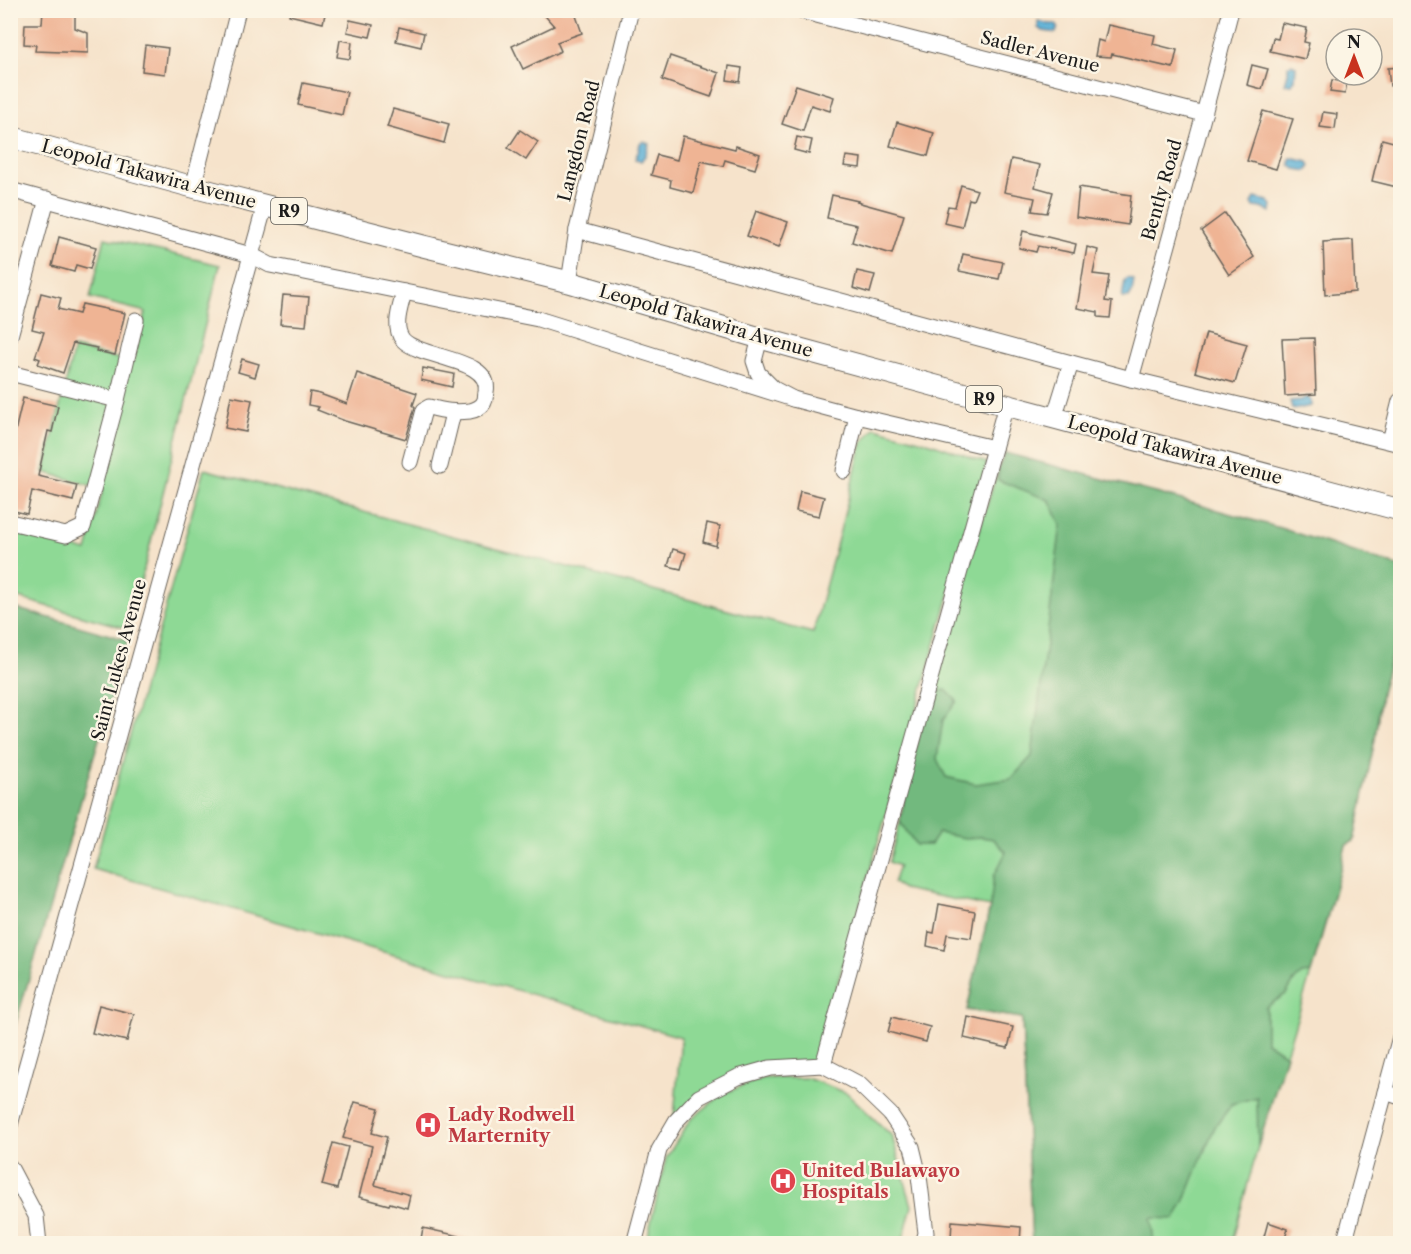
<svg xmlns="http://www.w3.org/2000/svg" width="1411" height="1254" font-family="'Libre Caslon Text',serif">
	<style>
		.green { fill: #8ed995; stroke: #557a58; stroke-width: 1.5 }
		.forest { fill: #72b97e; stroke: #476a4d; stroke-width: 1.5 }
		.water { fill: #58aed5; stroke: #3a6578; stroke-width: 1.5 }
		.building { fill: #efb494 }
		.lines { fill: none; stroke-linecap: round; stroke-linejoin: round }
		.minor-casing { stroke: #686259; stroke-width: 17 }
		.highway-casing { stroke: #686259; stroke-width: 23 }
		.minor { stroke: #fff; stroke-width: 15 }
		.highway { stroke: #fff; stroke-width: 21 }
		.labels { text-anchor: middle; stroke-width: 5; stroke-linejoin: round; paint-order: stroke }
		.shield { fill: #fcf5e5; stroke: #5f5d58; stroke-width: 1.5 }
		.shield-label { font-size: 16px; font-weight: bold; fill: #1c1c1c }
		.street-label { font-size: 18px; fill: #1c1c1c; stroke: #fcf5e5 }
		.health-label { font-size: 18px; font-weight: bold; fill: #be3a42; stroke: #fcf5e5; text-anchor: start }
	</style>
	<rect width="100%" height="100%" fill="#fcf5e5"/>
	<filter id="ink" filterUnits="userSpaceOnUse"><feTurbulence type="fractalNoise" baseFrequency=".0167" numOctaves="2"/><feDisplacementMap in="SourceGraphic" scale="12" xChannelSelector="R" yChannelSelector="G"/><feConvolveMatrix kernelMatrix="1 2 1 2 8 2 1 2 1" color-interpolation-filters="sRGB"/></filter>
	<filter id="wash" filterUnits="userSpaceOnUse"><feTurbulence type="fractalNoise" baseFrequency=".008" numOctaves="4" result="noise"/><feDisplacementMap in="SourceGraphic" scale="24" xChannelSelector="R" yChannelSelector="G"/><feGaussianBlur stdDeviation="1.35" result="paint"/><feColorMatrix in="noise" values="0 0 0 0 0 0 0 0 0 0 0 0 0 0 0 0 0 1.4 0 .05"/><feComposite in="paint" operator="in"/></filter>
	<g filter="url(#wash)">
		<rect width="100%" height="100%" fill="#f6e3cb"/>
		<g class="green">
			<polygon points="105,238 220,265 129,629 11,596 10,531 87,551 103,489 44,472 74,348 133,362 146,312 90,298"/>
			<polygon points="875,428 931,443 987,463 815,1062 770,1064 674,1117 681,1037 93,869 204,469 813,633 841,527 862,443"/>
			<path d="M1005,453L1178,499L1280,528L1400,567V623L1381,693L1375,739L1354,841L1346,845C1322,947 1287,1046 1258,1147C1249,1179 1240,1211 1232,1243H1032L1022,1018L967,1010L990,907L903,889L893,883L899,866L889,862L900,822L909,772L972,553L999,467Z"/>
			<polygon points="763,1078 807,1078 847,1093 892,1136 912,1206 902,1243 646,1243 666,1158 690,1120 724,1093"/>
		</g>
		<g class="forest">
			<polygon points="1005,453 1178,499 1280,528 1400,567 1400,623 1381,693 1375,739 1354,841 1346,845 1339,875 1311,973 1302,974 1294,981 1286,994 1266,1007 1266,1042 1286,1055 1258,1147 1257,1097 1232,1104 1215,1127 1201,1159 1185,1200 1175,1219 1151,1218 1154,1243 1032,1243 1022,1018 967,1010 990,907 994,876 1006,852 993,839 981,837 965,838 938,833 930,845 916,845 900,822 909,772 931,692 946,690 957,701 943,720 937,759 946,777 976,784 1011,779 1032,756 1061,524 1049,500 998,480 999,467"/>
			<polygon points="11,607 128,640 11,1040 10,607"/>
		</g>
		<g class="water">
			<polygon points="1038,21 1049,24 1056,24 1058,27 1056,33 1043,31 1038,28"/>
			<polygon points="1291,64 1296,66 1295,79 1292,84 1285,84 1288,73 1288,66"/>
			<polygon points="644,141 649,144 645,156 641,161 635,159 639,149 640,143"/>
			<polygon points="1291,158 1308,162 1310,166 1307,171 1295,169 1290,165"/>
			<polygon points="1255,198 1268,201 1272,205 1271,212 1261,208 1254,207 1252,203"/>
			<polygon points="1128,278 1134,280 1132,293 1129,298 1122,298 1125,280"/>
			<polygon points="1307,397 1311,400 1311,406 1298,409 1292,408 1290,401 1301,400"/>
		</g>
		<g id="blocks">
			<g class="building">
				<polygon points="43,10 75,10 75,28 88,33 88,53 35,51 36,45 24,44 25,24 42,24"/>
				<polygon points="290,10 326,10 323,23 289,15"/>
				<polygon points="540,10 574,10 582,33 557,42 561,51 523,69 512,46 554,26"/>
				<polygon points="350,20 373,25 370,37 347,32"/>
				<polygon points="1282,23 1307,28 1304,42 1309,43 1305,59 1270,51 1273,38 1278,39"/>
				<polygon points="1108,25 1155,35 1153,44 1177,50 1173,68 1112,54 1111,57 1095,56 1098,40 1104,42"/>
				<polygon points="399,27 424,33 421,47 396,41"/>
				<polygon points="340,40 352,42 350,59 337,57"/>
				<polygon points="145,45 168,48 165,74 142,71"/>
				<polygon points="670,56 719,73 711,97 662,80"/>
				<polygon points="1252,65 1268,69 1262,89 1247,85"/>
				<polygon points="729,66 742,68 740,82 727,80"/>
				<polygon points="1401,67 1401,85 1390,86 1388,68"/>
				<polygon points="1332,80 1347,82 1345,94 1330,92"/>
				<polygon points="303,83 347,92 342,115 298,105"/>
				<polygon points="796,85 834,97 830,111 811,105 803,131 782,124"/>
				<polygon points="393,109 449,124 444,143 387,127"/>
				<polygon points="1263,111 1293,119 1276,169 1247,161"/>
				<polygon points="1323,112 1337,114 1335,129 1320,127"/>
				<polygon points="897,122 934,133 928,156 890,146"/>
				<polygon points="520,130 538,142 526,160 508,148"/>
				<polygon points="683,136 735,149 736,146 760,154 755,169 725,160 723,166 701,161 693,193 670,187 671,180 651,175 657,155 677,160"/>
				<polygon points="797,137 812,140 809,154 794,150"/>
				<polygon points="1382,139 1401,144 1401,175 1397,187 1372,181"/>
				<polygon points="846,156 861,158 860,168 844,166"/>
				<polygon points="1011,159 1040,165 1035,187 1053,192 1047,213 1032,211 1035,198 1004,192"/>
				<polygon points="961,185 977,190 973,200 969,199 962,227 944,223 948,206 955,207"/>
				<polygon points="1079,187 1131,195 1128,225 1076,217"/>
				<polygon points="832,195 858,201 857,202 904,215 892,254 852,242 857,225 827,218"/>
				<polygon points="756,211 788,222 779,247 747,236"/>
				<polygon points="1225,213 1254,257 1229,275 1201,231"/>
				<polygon points="1023,231 1076,244 1074,253 1038,246 1036,252 1019,248"/>
				<polygon points="59,237 96,247 90,269 76,265 74,272 52,266"/>
				<polygon points="1353,240 1355,292 1325,295 1323,242"/>
				<polygon points="1087,247 1098,250 1093,274 1109,276 1105,301 1112,302 1110,318 1098,317 1098,312 1077,308"/>
				<polygon points="963,254 1003,262 999,279 959,271"/>
				<polygon points="857,271 875,275 870,293 853,288"/>
				<polygon points="41,293 61,298 58,309 79,314 82,304 125,313 115,355 96,351 97,348 73,343 63,373 38,364 40,359 35,357 44,332 32,329"/>
				<polygon points="283,295 309,297 306,326 280,324"/>
				<polygon points="1206,333 1247,344 1235,383 1195,372"/>
				<polygon points="1314,338 1316,394 1285,396 1282,339"/>
				<polygon points="242,359 259,364 255,377 238,372"/>
				<polygon points="423,368 454,374 452,387 421,380"/>
				<polygon points="357,373 417,393 413,405 415,407 406,439 345,421 317,410 319,407 308,405 310,392 320,394 347,404"/>
				<polygon points="231,396 252,400 246,432 225,428"/>
				<polygon points="23,398 58,406 52,432 48,431 38,476 77,485 73,501 32,491 27,514 10,510 10,447 12,440 13,440"/>
				<polygon points="800,491 824,497 819,516 796,511"/>
				<polygon points="707,523 720,526 716,546 703,542"/>
				<polygon points="673,549 686,553 681,569 668,566"/>
				<polygon points="939,904 975,911 971,938 947,934 944,950 927,946 929,932 934,933"/>
				<polygon points="99,1005 134,1014 127,1041 92,1033"/>
				<polygon points="892,1017 930,1027 926,1042 888,1032"/>
				<polygon points="968,1017 1013,1027 1008,1048 964,1038"/>
				<polygon points="355,1102 379,1108 372,1133 387,1137 375,1185 410,1195 407,1208 390,1203 389,1205 359,1197 372,1146 343,1138"/>
				<polygon points="333,1143 348,1147 337,1189 322,1185"/>
				<polygon points="952,1221 1021,1227 1020,1243 951,1238"/>
				<polygon points="1268,1222 1288,1229 1283,1244 1262,1244"/>
				<polygon points="423,1228 473,1239 472,1244 420,1244"/>
			</g>
		</g>
	</g>
	<g filter="url(#ink)">
		<use href="#blocks" fill-opacity="0" stroke="#686259" stroke-width="1.5"/>
		<g class="lines">
			<g class="minor-casing">
				<g id="minor">
					<polyline points="797,10 1204,114"/>
					<polyline points="193,187 238,10"/>
					<polyline points="10,190 251,255 270,265 538,319 793,399"/>
					<polyline points="577,230 1131,379 1400,444"/>
					<polyline points="569,282 577,230 631,10"/>
					<path d="M404,292C401,306 392,327 403,340C421,359 493,358 486,392C485,396 486,399 484,402C482,407 475,410 470,411C453,413 445,411 429,407L424,410L410,462"/>
					<polyline points="10,336 47,199"/>
					<polyline points="760,338 754,361 758,373 774,389 793,399 857,416 994,448"/>
					<polyline points="10,373 117,400"/>
					<polyline points="1131,379 1204,114 1231,10"/>
					<polyline points="1054,418 1071,363"/>
					<polyline points="1390,441 1400,401"/>
					<polyline points="440,466 453,413"/>
					<polyline points="844,471 857,416"/>
					<polyline points="10,522 66,535 83,527 117,400 136,320"/>
					<polyline points="823,1065 1006,405"/>
					<polyline points="1385,1092 1400,1097"/>
					<polyline points="10,1125 265,205"/>
					<polyline points="10,1167 36,1216 39,1244"/>
					<polyline points="634,1244 659,1150 676,1121 699,1097 738,1077 770,1068 823,1065 859,1084 890,1114 912,1147 919,1176 926,1233 923,1244"/>
					<polyline points="1344,1244 1400,1037"/>
				</g>
			</g>
			<g class="highway-casing">
				<polyline id="highway" points="10,137 193,187 423,246 569,282 760,338 1006,405 1400,510"/>
			</g>
			<use href="#minor" class="minor"/>
			<use href="#highway" class="highway"/>
		</g>
	</g>
	<defs>
		<g id="hospital-disc" transform="scale(1.35)"><circle r="9.5" fill="#e0444e" stroke="#fcf5e5"/><path d="M-5-5h3v3.5h4V-5h3V5h-3V1.5h-4V5h-3Z" fill="#fff"/></g>
	</defs>
	<g fill-rule="evenodd">
		<use href="#hospital-disc" x="428" y="1125"/>
		<use href="#hospital-disc" x="783" y="1181"/>
	</g>
	<g class="labels">
		<g class="shield">
			<rect x="271" y="198" width="36" height="26" rx="4.5"/>
			<rect x="966" y="386" width="36" height="26" rx="4.5"/>
		</g>
		<g class="shield-label">
			<text x="289" y="217">R9</text>
			<text x="984" y="405">R9</text>
		</g>
		<g class="street-label">
			<text transform="translate(1040 52) rotate(14)" y="6">Sadler Avenue</text>
			<text transform="translate(579 141) rotate(-76)" y="6">Langdon Road</text>
			<text transform="translate(149 174) rotate(15)" y="6">Leopold Takawira Avenue</text>
			<text transform="translate(1162 190) rotate(-74)" y="6">Bently Road</text>
			<text transform="translate(706 321) rotate(16)" y="6">Leopold Takawira Avenue</text>
			<text transform="translate(1175 450) rotate(15)" y="6">Leopold Takawira Avenue</text>
			<text transform="translate(119 660) rotate(-75)" y="6">Saint Lukes Avenue</text>
		</g>
		<g class="health-label">
			<text x="448" y="1121">Lady Rodwell<tspan x="448" dy="21">Marternity</tspan></text>
			<text x="802" y="1177">United Bulawayo<tspan x="802" dy="21">Hospitals</tspan></text>
		</g>
	</g>
	<rect width="1411" height="1254" fill="none" stroke="#fcf5e5" stroke-width="36"/>
	<g transform="translate(1354 57)"><circle r="28" fill="#fcf5e5" stroke="#a29e95" stroke-width="1.5"/>
	<path d="M0-4.5L10 22L0 15L-10 22Z" fill="#c8321e"/>
	<text y="-9" font-size="16" font-weight="bold" text-anchor="middle" fill="#1c1c1c">N</text>
	</g>
</svg>
